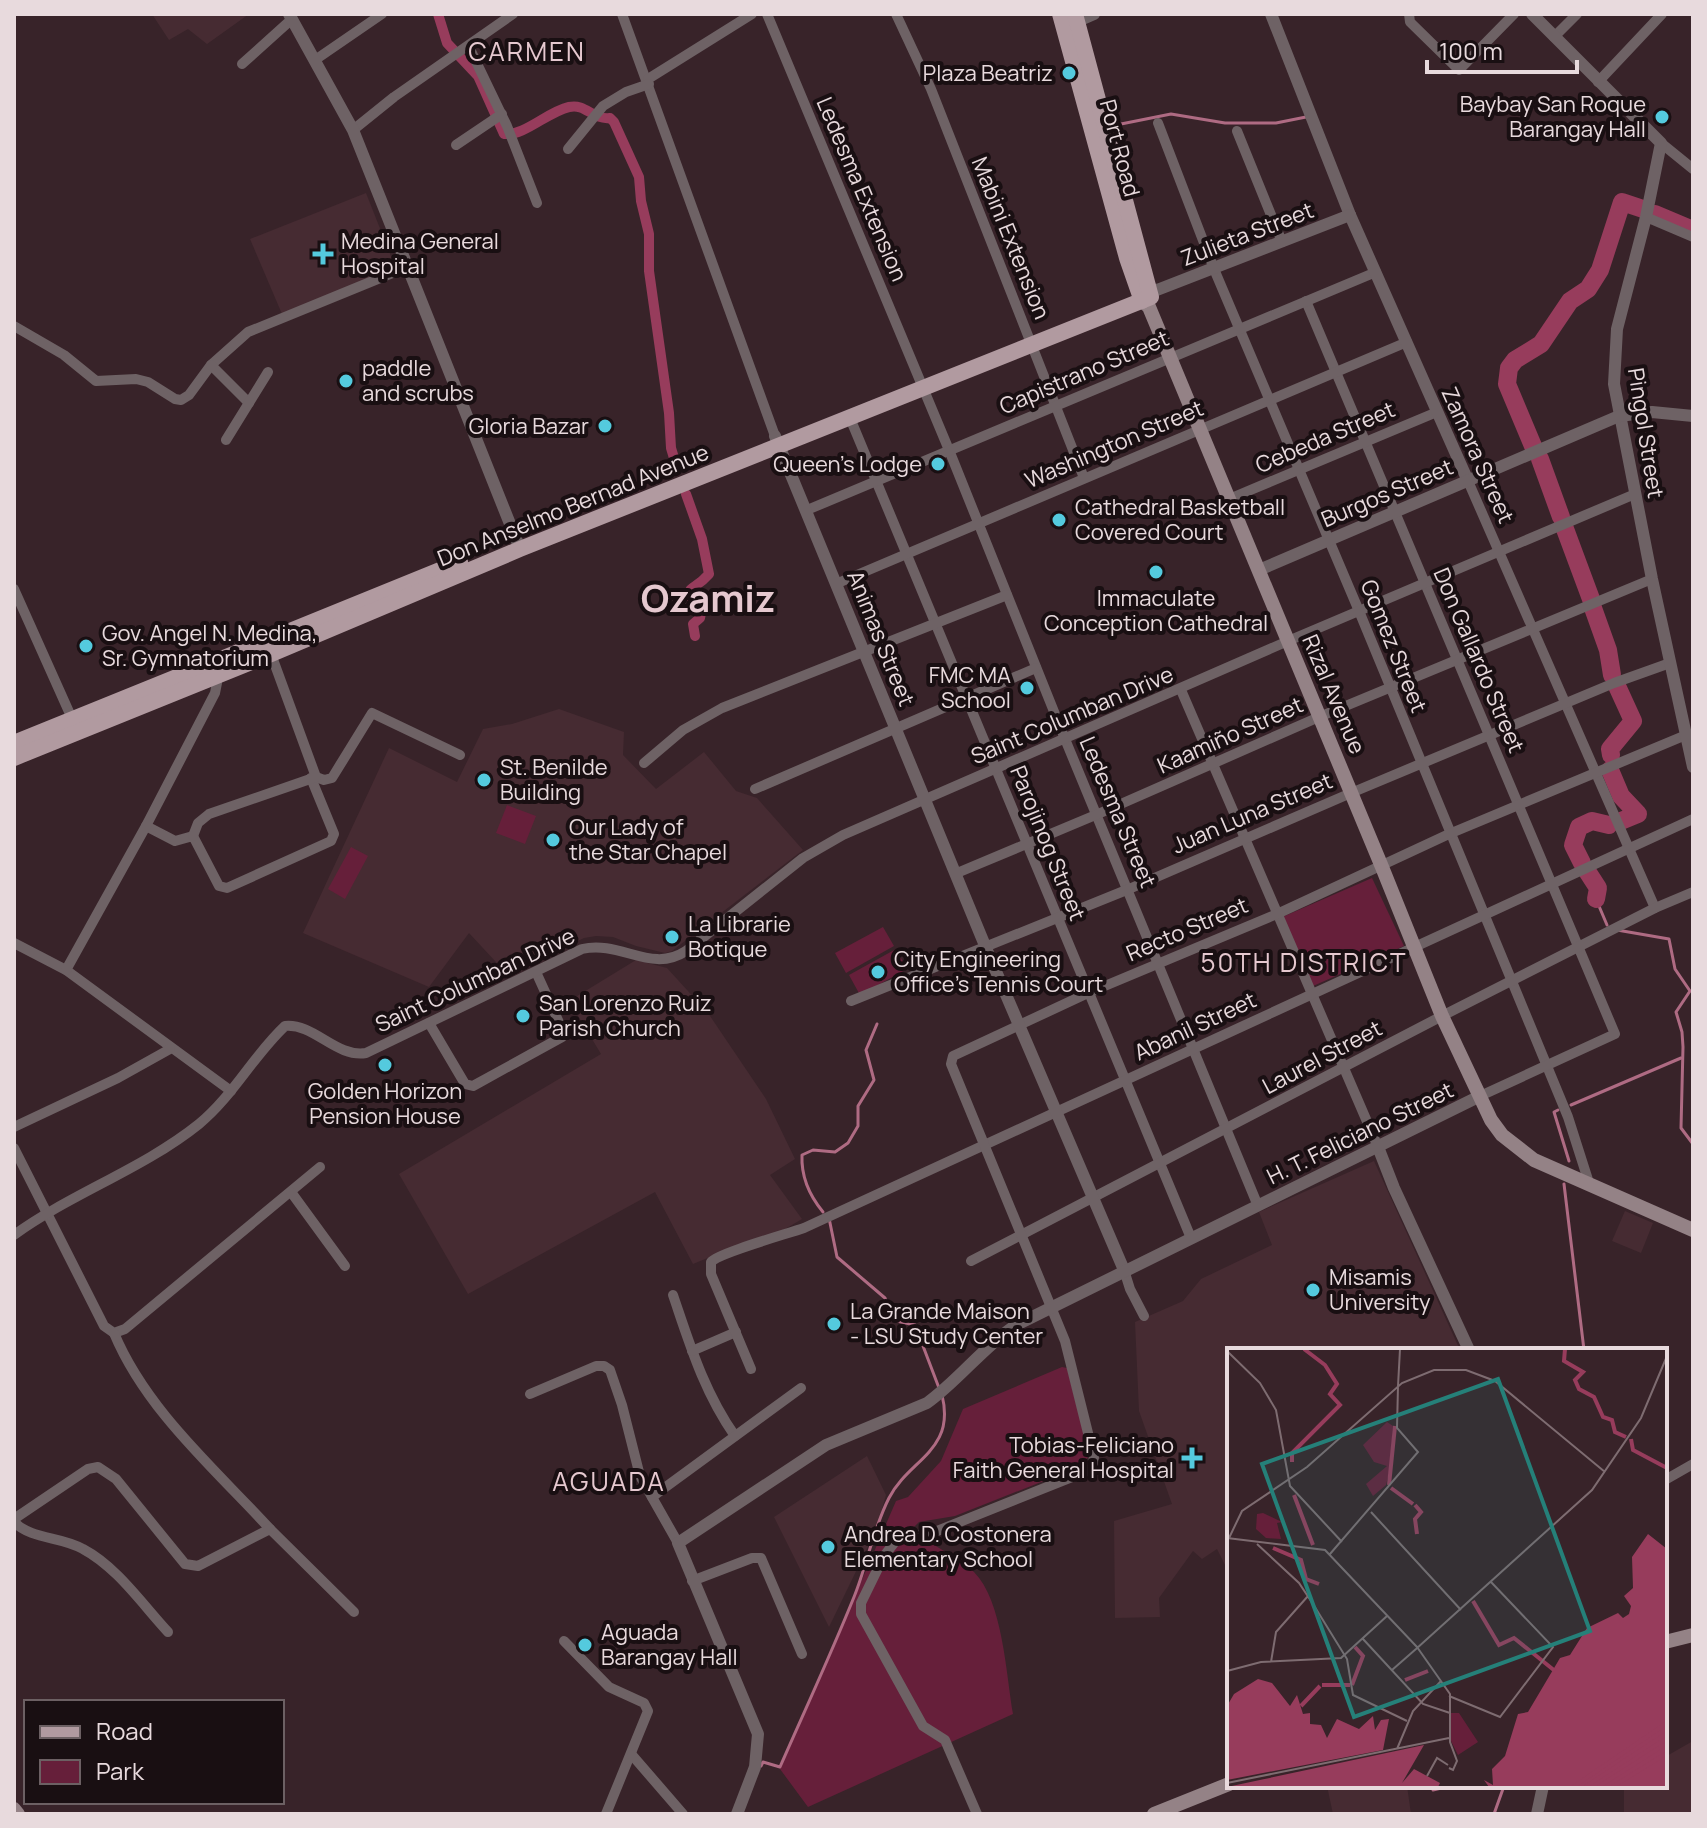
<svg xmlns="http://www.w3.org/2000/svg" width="1707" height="1828" font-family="Manrope,sans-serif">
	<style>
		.built { fill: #462b32 }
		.green { fill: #661f3a }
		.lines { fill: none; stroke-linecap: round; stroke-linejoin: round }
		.stream { stroke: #af6b83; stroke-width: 3 }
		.canal { stroke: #973c5c; stroke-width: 10 }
		.river { stroke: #973c5c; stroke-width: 18 }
		.minor { stroke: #6e6265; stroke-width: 10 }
		.tertiary { stroke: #6e6265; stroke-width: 12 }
		.secondary { stroke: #948286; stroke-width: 14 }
		.primary { stroke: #b19aa0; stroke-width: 16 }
		.poi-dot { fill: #54cade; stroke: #190f12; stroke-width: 3 }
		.labels { text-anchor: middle; stroke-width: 8; stroke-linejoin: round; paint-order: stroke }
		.poi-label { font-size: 22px; fill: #e8dadd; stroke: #190f12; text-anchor: start }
		.street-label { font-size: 22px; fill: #e8dadd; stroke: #190f12 }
		.quarter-label { font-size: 26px; letter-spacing: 2px; fill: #e5c8cf; stroke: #190f12 }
		.town-label { font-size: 38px; font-weight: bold; fill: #e5c8cf; stroke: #190f12 }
		.inset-river { fill: none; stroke: #973c5c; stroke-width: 4 }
		.inset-road { fill: none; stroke: #7e6c71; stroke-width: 2 }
		.view { fill: #258079; fill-opacity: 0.15; stroke: #258079; stroke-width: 4 }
		.inset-edge { fill: none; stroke: #e8dadd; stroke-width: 4 }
	</style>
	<rect width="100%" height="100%" fill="#382329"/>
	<g class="built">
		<polygon points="152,14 249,14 207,44 188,29 169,40"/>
		<polygon points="366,193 396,269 282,314 250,239"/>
		<polygon points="559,709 624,732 623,755 656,789 704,752 736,791 757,798 803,850 672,951 665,953 636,946 613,937 596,936 584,938 508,975 469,933 429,987 303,933 389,748 457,782 483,729 512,724"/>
		<polygon points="636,960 667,968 708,1013 766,1099 795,1159 770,1175 802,1219 770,1238 727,1250 693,1264 655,1192 468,1294 399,1174 601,1054 569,1001"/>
		<polygon points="1374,1161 1460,1350 1229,1350 1229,1573 1217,1549 1202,1559 1193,1551 1159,1598 1160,1617 1115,1618 1114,1521 1172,1504 1139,1411 1135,1322 1183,1301 1201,1279 1272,1245 1259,1212"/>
		<polygon points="1625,1211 1653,1223 1641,1253 1612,1241"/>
		<polygon points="867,1456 886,1495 876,1530 829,1627 774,1517"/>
		<polygon points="1693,1741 1693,1814 1624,1814 1624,1786 1665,1786 1665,1757"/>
		<polygon points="1327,1786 1407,1786 1411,1814 1333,1814"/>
	</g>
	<g class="green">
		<polygon points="507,805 536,816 525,844 496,833"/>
		<polygon points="351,847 368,856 345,899 328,889"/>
		<polygon points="1372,878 1404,946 1313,986 1280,918"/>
		<polygon points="883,927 894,946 846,973 835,953"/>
		<polygon points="896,949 907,969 860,995 849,975"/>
		<path d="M1062,1367L1067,1368L1089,1454L1086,1461L1074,1469L955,1516L919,1522L914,1527C929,1547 956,1554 974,1572C1003,1601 1006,1674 1013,1714L808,1807L780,1769L896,1501L908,1497L941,1461L963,1409Z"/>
	</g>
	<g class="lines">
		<g class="stream">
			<polyline points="1116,125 1171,114 1225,123 1276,123 1306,117"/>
			<polyline points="1596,899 1607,925"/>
			<polyline points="1617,930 1669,939 1675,969 1690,991 1676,1012 1682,1032 1683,1047 1681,1128 1693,1144"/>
			<polyline points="1571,1105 1681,1058"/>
			<polyline points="1558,1110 1554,1112 1569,1161"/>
			<polyline points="1564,1184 1584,1350"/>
			<path d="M823,1212C809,1195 801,1177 802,1155L813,1150L835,1152L848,1143L858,1126V1106L874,1080L866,1050L877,1024"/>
			<polyline points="829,1218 837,1257 885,1298 892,1320 915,1325 939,1388"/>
			<path d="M761,1766L763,1762L780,1767C805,1710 831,1654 854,1597C867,1565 873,1529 889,1498C909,1459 956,1451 942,1395"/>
			<polyline points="1433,1790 1450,1786"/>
			<polyline points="1494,1814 1504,1786"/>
		</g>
		<g class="canal">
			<path d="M438,14L447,43L478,76L504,134C525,136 547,112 569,107C586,103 592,120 610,118L614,122L639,177L641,201L649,234V271L669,413L671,448L677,468"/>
			<path d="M686,494L702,539L709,574C691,595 680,582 701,613L700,618L693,624L695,636"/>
		</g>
		<g class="river">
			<polyline points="1655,214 1693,230"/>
			<polyline points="1533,446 1507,384 1509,368 1515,360 1541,344 1570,301 1588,289 1600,270 1622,202 1643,209"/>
			<polyline points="1540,459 1561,517"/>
			<polyline points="1565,529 1591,599"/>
			<polyline points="1593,608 1608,650 1612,675"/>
			<polyline points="1611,755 1610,749 1633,721 1617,686"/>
			<polyline points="1610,770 1621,796 1638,814 1621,821"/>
			<polyline points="1582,863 1573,845 1579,827 1592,821 1609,825"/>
			<polyline points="1587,871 1598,888 1596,899"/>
		</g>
		<g class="minor">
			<polyline points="622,14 775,436"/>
			<polyline points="767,14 949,450 1065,739 1258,1206"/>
			<polyline points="896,14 931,89 1084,478"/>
			<polyline points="1409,14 1410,22 1459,70 1514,14"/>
			<polyline points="1554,37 1577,14"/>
			<polyline points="469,47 507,126 537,203"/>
			<polyline points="315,60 382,14"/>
			<polyline points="242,64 292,19"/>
			<polyline points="648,79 752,14"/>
			<polyline points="1598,82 1662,14"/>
			<polyline points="1158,123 1214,269 1359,611 1568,1117 1590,1186"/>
			<polyline points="353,130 394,97 513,14"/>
			<polyline points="1237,131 1282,242"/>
			<polyline points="1661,143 1693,169"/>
			<polyline points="456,145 502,114"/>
			<polyline points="568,149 603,106 626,92 649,84"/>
			<polyline points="1646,217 1693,237"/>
			<polyline points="1306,301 1615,1034 1478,1097"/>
			<polyline points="14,326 64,355 96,381 136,379 148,382 175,399 181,400 189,395 211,365 248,332 407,267"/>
			<polyline points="211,365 249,403"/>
			<polyline points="850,418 1191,1238"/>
			<polyline points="226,440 268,372"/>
			<polyline points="1468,481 1655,908"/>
			<polyline points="1229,499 1437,412"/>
			<polyline points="807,510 1376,272"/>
			<polyline points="838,583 1407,342"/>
			<polyline points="14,589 74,723"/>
			<polyline points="1181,690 1378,1147"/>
			<polyline points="644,763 683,730 722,708 1007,595"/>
			<polyline points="316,777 324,780 332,778 372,713 460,755"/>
			<polyline points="755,789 1036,668"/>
			<polyline points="146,826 175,841 193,836 219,886 227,888 331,841 334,834 311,778"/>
			<polyline points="193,836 198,823 209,814 316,777 271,654"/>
			<polyline points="957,873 1098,814 1319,717 1652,579"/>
			<polyline points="14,943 66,970 231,1091"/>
			<polyline points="66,970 146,826 215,693 217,683 214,673"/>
			<polyline points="851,1001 1129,889 1351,793 1614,683 1670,663"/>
			<polyline points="429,1023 465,1084 473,1086 562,1037 562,1029 536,972"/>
			<polyline points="14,1127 118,1078 170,1049"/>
			<polyline points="14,1148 104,1326 114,1333 125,1329 320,1167"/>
			<polyline points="291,1192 345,1266"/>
			<path d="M14,1235C72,1193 143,1169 199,1124C233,1096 253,1056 285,1026C314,1023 336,1058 366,1053L582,949C621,940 651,974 686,951L803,858L843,835L1288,641L1635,494"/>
			<polyline points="971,1261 1442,1016 1655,908 1693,892"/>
			<polyline points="1124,1270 1130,1289 1144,1316"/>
			<path d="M673,1295C690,1345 704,1392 735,1436"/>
			<path d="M114,1333C146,1410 215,1469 270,1529"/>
			<polyline points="692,1351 736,1332"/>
			<path d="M751,1369L711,1274V1262C718,1253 787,1234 804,1228L1693,819"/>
			<polyline points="530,1394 596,1366 604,1366 610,1370 622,1405 640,1476 678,1543"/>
			<polyline points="1665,1480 1693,1464"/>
			<polyline points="652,1497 801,1388"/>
			<polyline points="14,1519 88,1469 98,1467 116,1479 185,1564 198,1566 270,1529 354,1612"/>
			<path d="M14,1522C32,1540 61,1536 83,1549C117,1567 142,1604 168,1632"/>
			<polyline points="692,1581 752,1558 761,1558 802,1654"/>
			<polyline points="564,1641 609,1687 644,1703 648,1711 606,1814"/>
			<polyline points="632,1755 683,1814"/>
			<polyline points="977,1814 945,1740 923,1726 861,1614 861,1603 884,1556 898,1538 932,1533 1087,1471 1092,1468 1094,1457 1065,1341 951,1064 953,1056 1088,993 1277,914 1449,834 1686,735"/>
		</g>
		<g class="tertiary">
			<polyline points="289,14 353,130 520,549"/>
			<polyline points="1271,14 1350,215 1468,481"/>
			<polyline points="1532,14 1661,143 1646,217 1617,329 1614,384 1652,579 1693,767"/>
			<polyline points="1071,24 1094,14"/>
			<polyline points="1149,289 1157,290 1350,215"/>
			<polyline points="775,436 986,948 1124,1270"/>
			<polyline points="1259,570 1619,416 1652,412 1693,416"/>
			<polyline points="1378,1147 1394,1188 1469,1350"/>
			<path d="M737,1814L755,1767L758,1734L678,1543L826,1445L927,1403C959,1380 983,1347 1016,1325L1478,1097"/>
			<polyline points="1537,1814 1543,1786"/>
		</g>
		<g class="secondary">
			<polyline points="1142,301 1149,307 1382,867 1442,1016 1491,1120 1502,1135 1534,1160 1693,1230"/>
			<polyline points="1665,1642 1693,1635"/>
			<polyline points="14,1809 18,1814"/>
			<polyline points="1154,1814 1229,1784"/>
		</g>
		<g class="primary">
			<polyline points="1060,14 1127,258 1142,301"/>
			<polyline points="14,743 460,562"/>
			<polyline points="14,758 271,654 520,549 1151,297 1075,14"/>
		</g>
	</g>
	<g class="poi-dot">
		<circle cx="1069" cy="73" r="8"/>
		<circle cx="1662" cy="117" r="8"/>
		<path d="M319 242h8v8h8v8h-8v8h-8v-8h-8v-8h8z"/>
		<circle cx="346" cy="381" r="8"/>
		<circle cx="605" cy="426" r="8"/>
		<circle cx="938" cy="464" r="8"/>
		<circle cx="1059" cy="520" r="8"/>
		<circle cx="1156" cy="572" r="8"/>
		<circle cx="86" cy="646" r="8"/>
		<circle cx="1027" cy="688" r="8"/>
		<circle cx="484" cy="780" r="8"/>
		<circle cx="553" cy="840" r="8"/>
		<circle cx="672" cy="937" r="8"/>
		<circle cx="878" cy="972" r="8"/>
		<circle cx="523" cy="1016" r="8"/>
		<circle cx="385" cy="1065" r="8"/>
		<circle cx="1313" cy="1290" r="8"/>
		<circle cx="834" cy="1324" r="8"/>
		<path d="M1188 1446h8v8h8v8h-8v8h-8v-8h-8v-8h8z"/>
		<circle cx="828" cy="1547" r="8"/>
		<circle cx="585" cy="1645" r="8"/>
	</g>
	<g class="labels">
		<g class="poi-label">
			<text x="1053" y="81" text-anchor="end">Plaza Beatriz</text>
			<text x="1646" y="112" text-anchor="end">Baybay San Roque<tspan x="1646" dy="25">Barangay Hall</tspan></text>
			<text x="341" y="249">Medina General<tspan x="341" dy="25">Hospital</tspan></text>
			<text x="362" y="376">paddle<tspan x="362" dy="25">and scrubs</tspan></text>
			<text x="589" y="434" text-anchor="end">Gloria Bazar</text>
			<text x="922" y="472" text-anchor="end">Queen's Lodge</text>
			<text x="1075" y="515">Cathedral Basketball<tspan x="1075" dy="25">Covered Court</tspan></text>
			<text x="1156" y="606" text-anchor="middle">Immaculate<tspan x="1156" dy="25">Conception Cathedral</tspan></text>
			<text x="102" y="641">Gov. Angel N. Medina,<tspan x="102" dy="25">Sr. Gymnatorium</tspan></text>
			<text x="1011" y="683" text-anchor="end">FMC MA<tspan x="1011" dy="25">School</tspan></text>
			<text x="500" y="775">St. Benilde<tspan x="500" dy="25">Building</tspan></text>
			<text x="569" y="835">Our Lady of<tspan x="569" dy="25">the Star Chapel</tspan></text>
			<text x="688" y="932">La Librarie<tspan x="688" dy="25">Botique</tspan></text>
			<text x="894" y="967">City Engineering<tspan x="894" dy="25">Office's Tennis Court</tspan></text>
			<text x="539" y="1011">San Lorenzo Ruiz<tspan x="539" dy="25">Parish Church</tspan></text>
			<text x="385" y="1099" text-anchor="middle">Golden Horizon<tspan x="385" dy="25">Pension House</tspan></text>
			<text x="1329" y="1285">Misamis<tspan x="1329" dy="25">University</tspan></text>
			<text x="850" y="1319">La Grande Maison<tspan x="850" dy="25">- LSU Study Center</tspan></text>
			<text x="1174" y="1453" text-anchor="end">Tobias-Feliciano<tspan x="1174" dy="25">Faith General Hospital</tspan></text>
			<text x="844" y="1542">Andrea D. Costonera<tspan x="844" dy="25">Elementary School</tspan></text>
			<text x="601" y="1640">Aguada<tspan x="601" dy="25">Barangay Hall</tspan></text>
		</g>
		<g class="street-label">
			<text transform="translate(1120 148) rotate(75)" y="8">Port Road</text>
			<text transform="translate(862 189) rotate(67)" y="8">Ledesma Extension</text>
			<text transform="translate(1247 234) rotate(-21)" y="8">Zulieta Street</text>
			<text transform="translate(1011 238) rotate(68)" y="8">Mabini Extension</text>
			<text transform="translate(1084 372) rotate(-23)" y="8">Capistrano Street</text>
			<text transform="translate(1646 433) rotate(81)" y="8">Pingol Street</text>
			<text transform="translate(1325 437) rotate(-23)" y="8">Cebeda Street</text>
			<text transform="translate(1114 444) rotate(-23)" y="8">Washington Street</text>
			<text transform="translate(1478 455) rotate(66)" y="8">Zamora Street</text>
			<text transform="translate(1387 493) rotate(-23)" y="8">Burgos Street</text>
			<text transform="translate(573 505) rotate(-22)" y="8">Don Anselmo Bernad Avenue</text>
			<text transform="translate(881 638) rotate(68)" y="8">Animas Street</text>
			<text transform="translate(1394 646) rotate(68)" y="8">Gomez Street</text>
			<text transform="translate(1479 660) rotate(67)" y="8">Don Gallardo Street</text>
			<text transform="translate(1334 694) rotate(67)" y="8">Rizal Avenue</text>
			<text transform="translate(1072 715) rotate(-23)" y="8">Saint Columban Drive</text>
			<text transform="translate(1230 735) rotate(-24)" y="8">Kaamiño Street</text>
			<text transform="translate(1118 812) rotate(67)" y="8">Ledesma Street</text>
			<text transform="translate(1252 813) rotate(-23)" y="8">Juan Luna Street</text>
			<text transform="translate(1048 843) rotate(68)" y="8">Parojinog Street</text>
			<text transform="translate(1187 929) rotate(-23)" y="8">Recto Street</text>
			<text transform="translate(475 980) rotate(-25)" y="8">Saint Columban Drive</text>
			<text transform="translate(1195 1026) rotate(-25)" y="8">Abanil Street</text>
			<text transform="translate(1322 1057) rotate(-28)" y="8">Laurel Street</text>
			<text transform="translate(1360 1133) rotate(-26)" y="8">H. T. Feliciano Street</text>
		</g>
		<g class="quarter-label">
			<text x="527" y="61">CARMEN</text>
			<text x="1304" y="972">50TH DISTRICT</text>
			<text x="609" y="1491">AGUADA</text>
		</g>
		<g class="town-label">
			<text x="708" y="612">Ozamiz</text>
		</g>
	</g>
	<g transform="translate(1227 1348)">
		<rect width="440" height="440" fill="#382329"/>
		<path d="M160,74L166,78L163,121L159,137L146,148L139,136L160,118L147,114L136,97ZM36,165L55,174L50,175L54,191L39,190L29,181L30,166ZM224,365H232L251,394L231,407L224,393Z" fill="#661f3a"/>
		<path d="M421,186L440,201V439H262L257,432L266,437L265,421L278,408L291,366L301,364L333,310L343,307L360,280L391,265L396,270L402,266L404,258L397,248L406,240L405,209ZM31,331L45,335L63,358L70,347L76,366L83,365V376L94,377L100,390L110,371L132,381L146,368L148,382L154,372L162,371L156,402L0,432V358L7,346ZM197,397L175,435L187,421L213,435L211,439H0Z" fill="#973c5c"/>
		<path class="inset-river" d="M338,1L337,13L356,24L348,32L352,41L367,49L376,69L385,72L388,84L399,89M404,91L406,102L440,120M65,114V105L113,57L103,46L110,36L98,17L77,1M162,137L168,78M164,140L186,156M67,147L86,197M188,157L194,164L188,171L190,186M46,200L74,212L79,231L92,236M246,253L272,297L287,290L328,323M178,332L201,323M95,337H123M125,337L136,308L128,299M74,358L93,338M346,439L440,375M358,439L440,385M371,439L440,395M385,439L440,405"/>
		<path class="inset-road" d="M0,3L33,35L49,62L63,138L115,194M171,38L173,1M144,164L234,262M0,190L98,202L190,299M2,190L15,163L80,119L175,35L207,22H239L268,33L378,124M30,196L72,235L86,256L120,311L126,347L180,373M103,206L191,104L170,80L171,38M136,291L196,356L223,365M190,299L223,346V394L230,413L226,422L222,420M189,301L365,142L414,70L440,8M44,314L49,284L81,248M165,322L189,301M0,323L34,314L114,310L160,268M222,348L273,369L326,299L264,234M170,401L186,363L214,333M200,428L210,410L221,417M0,435L222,390"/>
		<path class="view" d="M271,31L363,283L127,369L35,116Z"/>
		<rect width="440" height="440" class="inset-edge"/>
	</g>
	<rect width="1707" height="1828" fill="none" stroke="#e8dadd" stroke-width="32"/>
	<rect x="24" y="1700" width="260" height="104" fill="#190f12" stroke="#6c6063" stroke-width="2"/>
	<rect x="40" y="1726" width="40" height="12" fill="#b19aa0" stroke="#6c6063" stroke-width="2"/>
	<text x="96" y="1740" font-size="24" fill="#e8dadd">Road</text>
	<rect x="40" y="1760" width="40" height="24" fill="#661f3a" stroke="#6c6063" stroke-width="2"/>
	<text x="96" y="1780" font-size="24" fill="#e8dadd">Park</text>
	<path d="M1427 60v12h150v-12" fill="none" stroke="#e8dadd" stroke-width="4"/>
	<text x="1439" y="60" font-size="24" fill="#e8dadd" stroke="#190f12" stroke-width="6" paint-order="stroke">100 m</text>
</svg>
